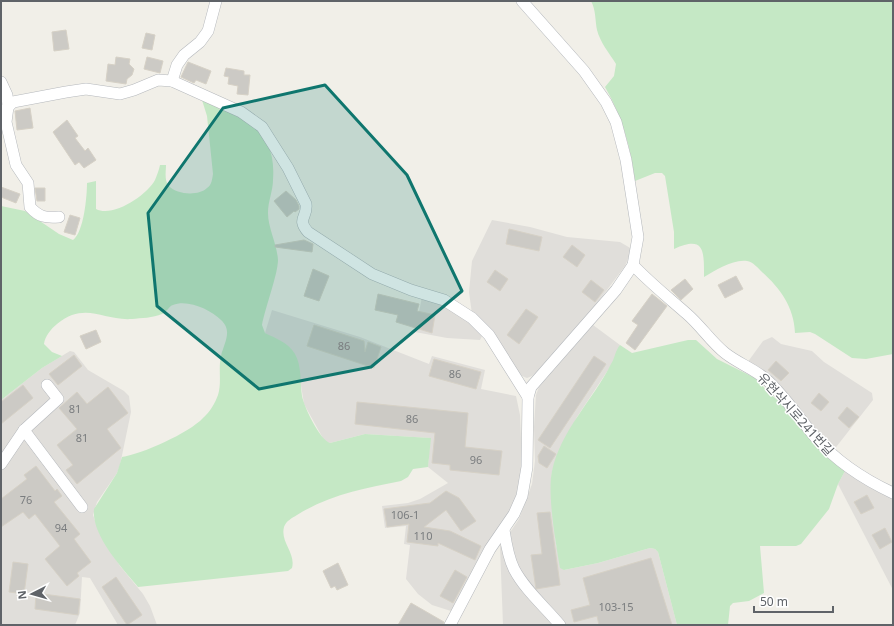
<svg xmlns="http://www.w3.org/2000/svg" width="894" height="626" font-family="'Noto Sans','Noto Sans KR',sans-serif">
	<style>
		.industrial { fill: #e0deda }
		.green { fill: #c5e8c5 }
		.building { fill: #cccac5; stroke: #d6d1c6 }
		.lines { fill: none; stroke-linecap: round; stroke-linejoin: round }
		.minor-casing { stroke: #b5b8bc; stroke-width: 12 }
		.minor { stroke: #fff; stroke-width: 11 }
		.marked { fill: #0f766e; fill-opacity: 0.2; stroke: #0f766e; stroke-width: 3; stroke-linejoin: round }
		.labels { text-anchor: middle; stroke-width: 3; stroke-linejoin: round; paint-order: stroke }
		.number-label { font-size: 11px; fill: #7a7d7f }
		.street-label { font-size: 13px; fill: #5f6368; stroke: #fff }
	</style>
	<rect width="100%" height="100%" fill="#f1efe8"/>
	<g class="industrial">
		<polygon points="492,220 530,227 567,237 620,242 632,249 625,266 588,315 537,372 532,376 527,378 522,376 472,314 469,292 472,261"/>
		<polygon points="422,297 454,311 478,329 482,336 480,340 447,338 415,332"/>
		<polygon points="272,310 360,337 429,364 432,356 485,370 481,389 516,396 520,415 522,462 517,499 454,609 451,611 432,605 418,594 406,579 410,545 404,544 406,526 385,528 382,506 408,503 420,499 448,483 428,467 430,438 365,434 330,443 325,442 304,404 297,360 265,333"/>
		<polygon points="593,325 620,345 612,364 577,417 556,459 552,472 551,483 556,545 564,570 598,563 650,548 655,549 658,552 677,625 503,625 500,547 519,519 532,484 535,461 534,427 536,395 539,387"/>
		<polygon points="772,337 781,344 812,351 824,362 872,393 873,400 833,451 747,363 763,341"/>
		<polygon points="70,351 74,352 88,370 124,391 129,396 131,412 120,465 117,473 97,502 93,515 99,532 120,566 143,594 150,606 157,625 118,625 90,578 82,577 80,613 75,625 1,625 1,400 42,368"/>
		<polygon points="845,471 893,497 893,590 838,484"/>
	</g>
	<g class="green">
		<path d="M591,1H893V354L866,359L852,358L815,334L810,332L795,333C794,307 780,288 762,272C758,268 753,262 747,261C733,259 716,270 704,277C704,251 705,235 674,249V232L665,176L662,173H655L635,181C631,148 622,116 605,87L614,76L616,64C609,53 600,42 597,30C595,20 596,10 591,1Z"/>
		<path d="M202,100C242,119 277,127 273,180C273,191 268,201 268,213C268,228 277,244 278,260C278,274 265,308 262,325L265,333C275,338 289,343 295,354C302,366 300,383 302,396C304,407 320,440 330,443L365,434L431,438L428,467L413,469L408,477L401,481C365,488 329,495 297,515C292,518 286,521 284,527C280,542 296,553 292,568L288,571L138,587C122,568 91,535 94,509L117,473L122,457C142,454 189,433 203,418C210,412 215,403 218,395C222,382 218,369 221,356C224,343 233,331 221,320C211,310 188,299 173,305C169,306 167,312 162,314C153,318 141,318 132,319C102,321 86,301 57,324C51,329 45,336 44,344L52,352L62,356L42,368L1,400V206L25,211L59,234L73,240C84,232 87,196 87,183L96,181V209C113,218 147,195 155,180C157,175 159,170 160,165H166C166,171 164,181 169,186C177,195 199,196 207,188C212,185 212,179 213,174L207,116Z"/>
		<path d="M688,340H696L717,359L755,378L770,394L789,409L845,471L838,484L829,509L801,544L796,546H760L764,593L749,601L733,603L730,606L728,625H677L658,552L655,549L650,548L598,563L564,570L560,568C556,544 547,494 552,471C561,430 593,400 611,364C615,358 615,351 620,345L632,353Z"/>
	</g>
	<g class="building">
		<polygon points="66,30 69,49 54,51 52,32"/>
		<polygon points="146,33 155,35 152,50 142,48"/>
		<polygon points="116,57 130,59 129,64 134,69 132,75 127,79 126,84 106,81 108,64 115,65"/>
		<polygon points="147,57 163,61 160,73 144,69"/>
		<polygon points="188,62 211,71 206,84 196,80 194,83 181,77"/>
		<polygon points="226,68 244,71 244,75 250,75 248,95 237,94 238,86 228,84 229,77 224,76"/>
		<polygon points="30,108 33,128 17,130 15,111"/>
		<polygon points="67,120 78,136 75,138 85,151 88,148 96,160 84,168 79,162 75,165 53,132"/>
		<polygon points="1,187 20,194 16,203 1,197"/>
		<polygon points="35,188 45,188 45,201 37,201"/>
		<polygon points="286,191 296,200 299,206 299,209 295,212 294,211 287,217 274,201"/>
		<polygon points="70,215 80,218 75,235 64,232"/>
		<polygon points="509,229 542,237 539,251 506,244"/>
		<polygon points="304,240 313,244 312,252 275,247 275,245"/>
		<polygon points="572,245 585,255 577,267 563,257"/>
		<polygon points="313,269 329,276 319,301 304,296"/>
		<polygon points="495,270 508,279 500,291 487,282"/>
		<polygon points="736,276 743,289 725,298 718,285"/>
		<polygon points="685,279 693,289 681,300 671,290"/>
		<polygon points="591,280 604,290 595,302 582,292"/>
		<polygon points="378,294 419,304 417,311 435,315 432,333 396,322 398,315 375,310"/>
		<polygon points="652,294 667,306 635,350 626,343 638,325 632,321"/>
		<polygon points="526,309 538,317 519,344 507,335"/>
		<polygon points="314,325 364,341 365,352 368,342 381,347 374,368 307,346"/>
		<polygon points="96,330 101,342 86,349 80,336"/>
		<polygon points="74,355 82,366 58,385 49,374"/>
		<polygon points="594,356 606,364 550,448 538,440"/>
		<polygon points="434,359 481,372 476,389 429,376"/>
		<polygon points="776,361 789,373 781,381 768,370"/>
		<polygon points="23,385 33,398 1,424 1,402"/>
		<polygon points="108,387 128,413 107,429 121,448 77,484 66,470 73,465 57,445 77,429 59,408 77,392 87,404"/>
		<polygon points="819,393 829,402 821,411 811,403"/>
		<polygon points="357,402 468,413 465,447 502,451 499,475 450,470 450,465 432,463 435,433 355,424"/>
		<polygon points="847,407 859,417 849,428 838,418"/>
		<polygon points="544,446 556,454 547,468 539,463 538,456"/>
		<polygon points="36,466 55,491 57,489 62,496 54,502 80,534 74,539 91,562 77,573 79,576 67,586 45,559 60,546 35,514 29,519 23,512 1,527 1,499 27,479 24,475"/>
		<polygon points="446,491 459,498 476,521 461,531 446,510 424,527 450,531 481,546 475,560 438,543 438,546 407,542 409,524 387,527 384,509 430,503"/>
		<polygon points="867,495 874,508 861,514 854,502"/>
		<polygon points="550,512 560,585 536,589 531,555 542,554 537,513"/>
		<polygon points="885,528 892,542 880,549 872,535"/>
		<polygon points="651,558 672,625 599,625 597,616 574,622 571,610 590,605 583,578"/>
		<polygon points="13,562 28,564 24,594 9,592"/>
		<polygon points="338,563 348,585 337,590 335,586 331,588 323,571"/>
		<polygon points="455,570 467,577 453,603 440,596"/>
		<polygon points="116,577 142,615 127,625 102,587"/>
		<polygon points="36,593 80,599 78,615 35,609"/>
		<polygon points="411,603 444,622 443,625 398,625"/>
	</g>
	<g class="lines">
		<g class="minor-casing">
			<g id="minor">
				<polyline points="172,81 177,65 184,55 200,42 208,31 216,1"/>
				<path d="M1,82L7,95L8,107L6,122L16,165L28,183L30,207C39,217 45,218 59,217"/>
				<path d="M1,114L13,102L66,92L86,89L120,94L134,90L158,80L172,81L241,112L262,127L288,168L306,204C308,218 296,218 308,232L372,274L411,290L444,300L472,318L489,335L528,397"/>
				<path d="M633,265C650,283 669,298 687,314C701,326 711,342 725,353C739,364 755,369 768,381C786,398 799,418 815,437C837,462 863,479 893,493"/>
				<polyline points="24,430 82,507"/>
				<polyline points="1,464 24,430 58,399 47,385"/>
				<path d="M504,530C506,543 508,557 514,569C525,590 545,607 560,625"/>
				<polyline points="450,625 490,549 514,514 522,496 527,467 528,397 531,387 616,290 633,265 638,237 626,160 616,122 606,102 584,71 522,1"/>
			</g>
		</g>
		<use href="#minor" class="minor"/>
	</g>
	<path class="marked" d="M325,85L407,175L462,291L371,367L259,389L157,306L148,213L223,108Z"/>
	<g class="labels">
		<g class="number-label">
			<text x="344" y="350">86</text>
			<text x="455" y="378">86</text>
			<text x="75" y="413">81</text>
			<text x="412" y="423">86</text>
			<text x="82" y="442">81</text>
			<text x="476" y="464">96</text>
			<text x="26" y="504">76</text>
			<text x="405" y="519">106-1</text>
			<text x="61" y="532">94</text>
			<text x="423" y="540">110</text>
			<text x="616" y="611">103-15</text>
		</g>
		<g class="street-label">
			<text transform="translate(796 414) rotate(48)" y="5">유현삭시로241번길</text>
		</g>
	</g>
	<rect width="894" height="626" fill="none" stroke="#5f6368" stroke-width="4"/>
	<g transform="translate(32 594) rotate(264)" stroke="#ffffff" stroke-width="3" paint-order="stroke">
	<path d="M0-3L7 15L0 10L-7 15Z" fill="#5f6368"/>
	<text y="-6" font-size="11" font-weight="bold" text-anchor="middle" fill="#5f6368">N</text>
	</g>
	<path d="M754 606v6h79v-6" fill="none" stroke="#5f6368" stroke-width="2"/>
	<text x="760" y="606" font-size="12" fill="#5f6368" stroke="#ffffff" stroke-width="3" paint-order="stroke">50 m</text>
</svg>
